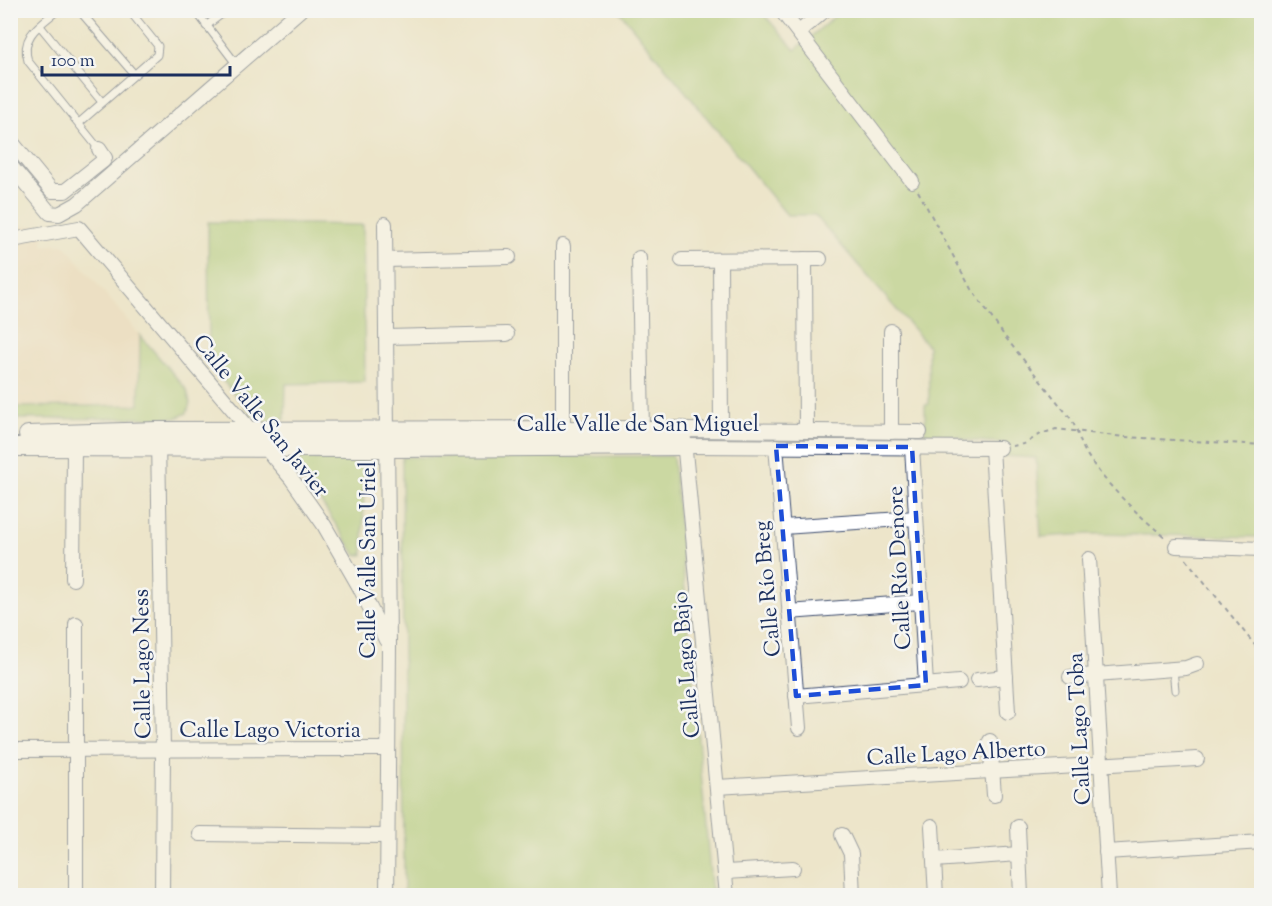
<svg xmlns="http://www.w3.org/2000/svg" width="1272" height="906" font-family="'Sorts Mill Goudy',serif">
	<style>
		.built { fill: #ecd8ba }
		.green { fill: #a3c872; stroke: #5f7c68; stroke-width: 1.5 }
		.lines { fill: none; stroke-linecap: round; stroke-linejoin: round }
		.lane-casing { stroke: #3a4a6e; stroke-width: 9 }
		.street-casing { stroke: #3a4a6e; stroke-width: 16 }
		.secondary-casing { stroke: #3a4a6e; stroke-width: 20 }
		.path { stroke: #3a4a6e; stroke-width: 2; stroke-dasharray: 4.5 4.5; stroke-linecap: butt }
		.lane { stroke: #fff; stroke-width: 7 }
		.street { stroke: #fff; stroke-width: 14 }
		.secondary { stroke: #fff; stroke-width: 18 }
		.marked { fill: none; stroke: #1d4ed8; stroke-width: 4.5; stroke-dasharray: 12 8; stroke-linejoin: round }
		.labels { text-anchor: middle; stroke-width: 5; stroke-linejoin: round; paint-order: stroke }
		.street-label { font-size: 22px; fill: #1b2f5e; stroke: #f6f6f2 }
	</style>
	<rect width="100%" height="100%" fill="#f6f6f2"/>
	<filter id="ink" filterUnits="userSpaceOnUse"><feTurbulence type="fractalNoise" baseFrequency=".0167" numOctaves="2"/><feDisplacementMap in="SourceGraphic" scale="12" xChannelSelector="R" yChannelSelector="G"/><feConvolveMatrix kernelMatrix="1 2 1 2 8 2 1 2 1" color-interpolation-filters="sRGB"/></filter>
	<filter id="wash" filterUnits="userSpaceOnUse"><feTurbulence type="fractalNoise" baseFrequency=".008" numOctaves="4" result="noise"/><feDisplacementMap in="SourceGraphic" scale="24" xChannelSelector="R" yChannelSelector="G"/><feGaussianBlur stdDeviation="1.35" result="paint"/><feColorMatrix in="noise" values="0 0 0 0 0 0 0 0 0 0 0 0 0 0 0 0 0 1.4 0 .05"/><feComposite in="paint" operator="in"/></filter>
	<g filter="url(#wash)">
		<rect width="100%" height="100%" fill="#ede5ca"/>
		<polygon class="built" points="11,225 44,226 43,246 65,245 140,335 139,405 11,407"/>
		<g class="green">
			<polygon points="619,11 761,11 795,50 841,11 1261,11 1261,537 1090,534 1041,537 1036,458 1004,456 1003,443 962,440 961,437 925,436 925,405 929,404 928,346 815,215 787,215"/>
			<polygon points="208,222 363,225 365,382 286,384 285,419 265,421 257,420 209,365"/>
			<polygon points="140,335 187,390 190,403 187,413 176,418 11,419 11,407 139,405"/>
			<polygon points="673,456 712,895 404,895 402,457"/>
			<polygon points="300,459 364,459 363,555 356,555 297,466"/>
		</g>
	</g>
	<g filter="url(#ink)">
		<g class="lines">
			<g class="lane-casing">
				<g id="lane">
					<path d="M58,10C40,25 20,36 28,61L99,149"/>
					<polyline points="79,10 134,74"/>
					<polyline points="195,10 237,65"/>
					<polyline points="40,26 102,102"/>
					<polyline points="206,26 227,10"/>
					<polyline points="79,123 157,55 158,46 129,10"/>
					<polyline points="1173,669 1175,690"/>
				</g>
			</g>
			<g class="street-casing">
				<g id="street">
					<polyline points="781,10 912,181"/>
					<polyline points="799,32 825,10"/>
					<polyline points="10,140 52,191 65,191 103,161 105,158 99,149"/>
					<polyline points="10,165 50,213 59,214 77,204 300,10"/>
					<polyline points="385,224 389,645 387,896"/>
					<polyline points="12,240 79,228 291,478 324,525 359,586 386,640"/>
					<polyline points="639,258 642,431"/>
					<polyline points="805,259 806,431"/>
					<polyline points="386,260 509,257"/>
					<polyline points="682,260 820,259"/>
					<polyline points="720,261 721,430"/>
					<polyline points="891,331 891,432"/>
					<polyline points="387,337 507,334"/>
					<polyline points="563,430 563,246"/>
					<polyline points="158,439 163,750 162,896"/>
					<polyline points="685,446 1000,448"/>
					<polyline points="776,446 799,728"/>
					<polyline points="912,447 926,685"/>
					<polyline points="992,448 1008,712"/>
					<polyline points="783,527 916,518"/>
					<polyline points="1176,546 1262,549"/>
					<polyline points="1089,559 1109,896"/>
					<polyline points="73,579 74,447"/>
					<polyline points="789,612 920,602"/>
					<polyline points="76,624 76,896"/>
					<polyline points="1070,677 1186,668 1197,664"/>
					<polyline points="977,680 1006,677"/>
					<polyline points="796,696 959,682"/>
					<polyline points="990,741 994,795"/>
					<polyline points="10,750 386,749"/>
					<polyline points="717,787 1197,759"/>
					<polyline points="932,826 936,896"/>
					<polyline points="1018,827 1021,896"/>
					<polyline points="200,834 387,836"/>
					<polyline points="842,835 851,854 853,896"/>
					<polyline points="1106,852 1262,842"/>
					<polyline points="934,860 1019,854"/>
					<polyline points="726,872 793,868"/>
					<polyline points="727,896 683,430 920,432"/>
				</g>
			</g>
			<g class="secondary-casing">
				<g id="secondary">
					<polyline points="28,435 157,431 683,430"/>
					<polyline points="10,447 388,448 685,446"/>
				</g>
			</g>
			<g class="path">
				<path d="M918,191L971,289L1006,338L1071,419C1078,431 1080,444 1086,453C1104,483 1139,516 1165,537"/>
				<polyline points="1012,446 1024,444 1041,434 1056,429 1124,437 1262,445"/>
				<polyline points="1186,559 1262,654"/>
			</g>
			<use href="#lane" class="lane"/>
			<use href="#street" class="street"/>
			<use href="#secondary" class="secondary"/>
		</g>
	</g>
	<path d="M0 0H1272V906H0ZM776,446L912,447L926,685L796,696Z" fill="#ede5ca" fill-opacity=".55" fill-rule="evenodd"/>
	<path class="marked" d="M776,446L912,447L926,685L796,696Z"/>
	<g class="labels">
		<g class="street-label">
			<text transform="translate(262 415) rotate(51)" y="8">Calle Valle San Javier</text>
			<text x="638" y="431">Calle Valle de San Miguel</text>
			<text transform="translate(367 560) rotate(-90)" y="8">Calle Valle San Uriel</text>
			<text transform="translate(898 568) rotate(-93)" y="8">Calle Río Denore</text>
			<text transform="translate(766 589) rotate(-95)" y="8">Calle Río Breg</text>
			<text transform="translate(141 664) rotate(-91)" y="8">Calle Lago Ness</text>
			<text transform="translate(685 665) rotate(-95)" y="8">Calle Lago Bajo</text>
			<text x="270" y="737">Calle Lago Victoria</text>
			<text transform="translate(1078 729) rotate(-93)" y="8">Calle Lago Toba</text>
			<text transform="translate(956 752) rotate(-3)" y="8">Calle Lago Alberto</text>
		</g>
	</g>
	<rect width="1272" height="906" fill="none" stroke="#f6f6f2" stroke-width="36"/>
	<path d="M42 66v9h188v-9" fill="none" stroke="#1b2f5e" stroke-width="3"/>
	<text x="51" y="66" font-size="18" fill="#1b2f5e" stroke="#f6f6f2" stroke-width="4.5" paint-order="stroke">100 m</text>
</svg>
